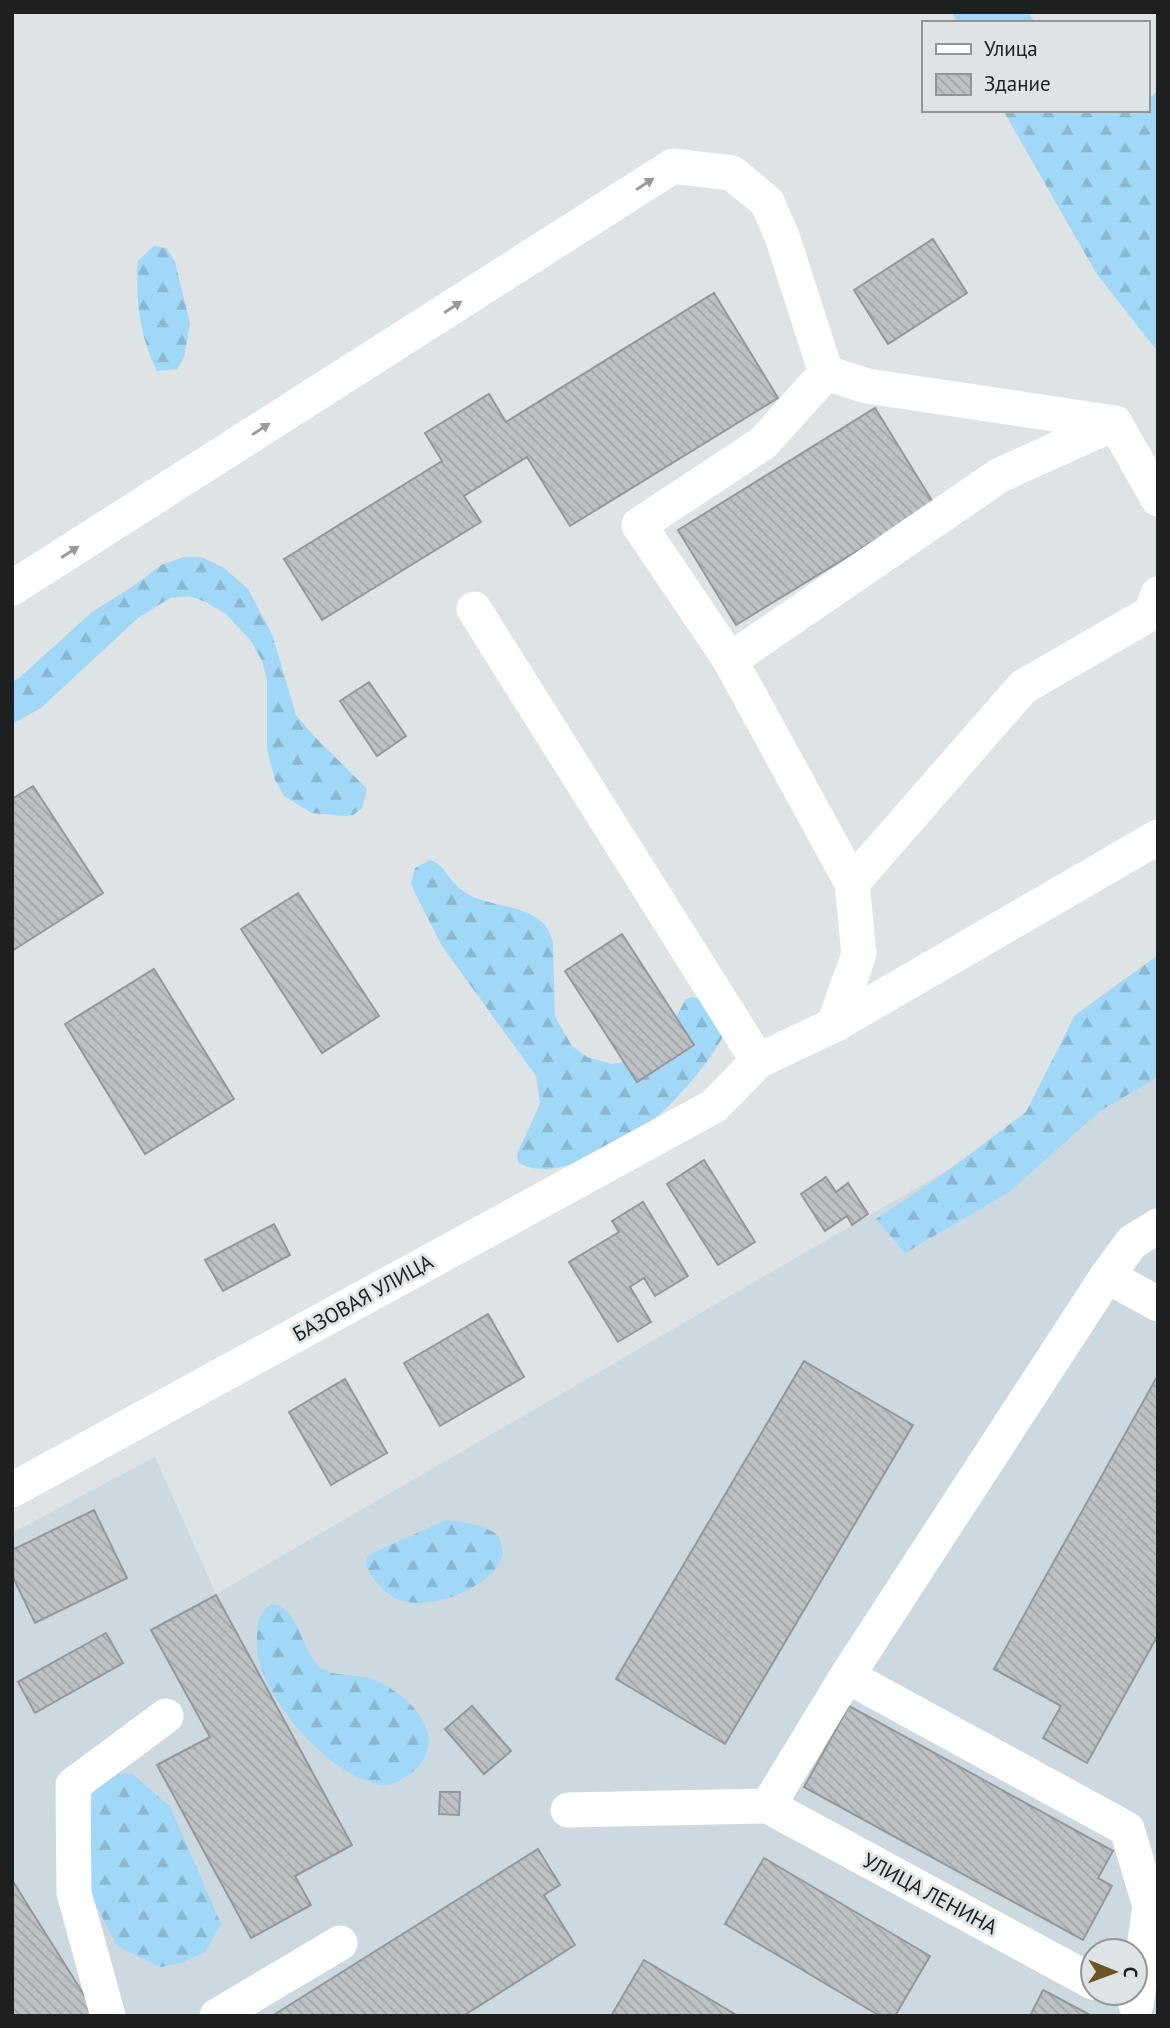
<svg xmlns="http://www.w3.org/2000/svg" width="1170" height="2028" font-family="'PT Sans',sans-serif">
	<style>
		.built { fill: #cdd9e0; fill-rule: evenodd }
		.forest { fill: url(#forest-firs) }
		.building { fill: url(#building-back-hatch); stroke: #94989b; stroke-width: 2 }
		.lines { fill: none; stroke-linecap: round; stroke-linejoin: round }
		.minor { stroke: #fff; stroke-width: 35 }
		.oneway { fill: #999a9b }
		.labels { text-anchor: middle; stroke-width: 6; stroke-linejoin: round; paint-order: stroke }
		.street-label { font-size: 21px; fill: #1d1f20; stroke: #dee3e6 }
	</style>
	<defs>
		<pattern id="forest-firs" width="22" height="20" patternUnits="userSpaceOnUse" patternTransform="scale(1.75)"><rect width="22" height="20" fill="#a1d7f7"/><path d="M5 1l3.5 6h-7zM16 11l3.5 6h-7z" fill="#8ab8d3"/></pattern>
		<pattern id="building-back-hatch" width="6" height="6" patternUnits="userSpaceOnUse" patternTransform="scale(1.75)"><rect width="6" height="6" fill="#bcc1c4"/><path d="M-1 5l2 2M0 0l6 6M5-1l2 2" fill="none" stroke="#a1a5a8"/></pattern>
	</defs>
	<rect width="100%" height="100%" fill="#dee3e6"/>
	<path class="built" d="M1158,1048V2016H12V1533L155,1457L216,1594ZM1093,1951H1135V1993H1093Z"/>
	<g class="forest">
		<polygon points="952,12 1028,12 1035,23 957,23"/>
		<polygon points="1158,90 1158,352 1096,273 1003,110 1147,110 1147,101"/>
		<path d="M154,246L166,248L175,262L190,323L184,358L177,369L157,371C140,338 135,299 138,261Z"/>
		<polygon points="184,557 201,557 224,568 248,589 272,634 296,715 311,733 367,789 362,808 353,815 343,816 312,813 284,796 275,780 267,749 267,681 262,661 251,641 226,614 206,602 189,596 170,598 138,618 41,708 12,724 12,682 18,679 92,612 135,585 161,565"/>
		<path d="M430,860C442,863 445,873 453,882C458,888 468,895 476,898C503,909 546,906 553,943L555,1017L572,1046L587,1057L612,1064L647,1057L663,1040L686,999L694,997L710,1005L723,1036C707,1069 649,1132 616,1148C603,1155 588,1158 575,1163C558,1169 533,1173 518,1162L517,1154L540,1104L536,1076L442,946L414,891L411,883L415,868Z"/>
		<polygon points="1158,955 1158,1077 1100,1111 1009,1192 905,1253 876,1219 942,1175 1026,1112 1075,1015"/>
		<path d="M446,1520C459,1521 491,1526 499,1537C501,1541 502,1549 503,1554C500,1560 497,1568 492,1573C470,1594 424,1612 395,1598C382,1591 373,1579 366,1566L367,1558L375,1552Z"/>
		<path d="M272,1604C301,1608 300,1652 321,1668C332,1677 359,1674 372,1679C403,1691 446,1728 421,1763C413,1773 398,1784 386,1785C379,1786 372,1782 366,1780C323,1766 271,1705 259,1661C256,1653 257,1644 257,1635C257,1622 261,1610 272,1604Z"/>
		<polygon points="109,1773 132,1774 170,1806 221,1924 205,1952 184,1962 160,1967 117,1946 84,1882 88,1813 94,1790"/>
	</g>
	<g class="building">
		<polygon points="933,239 967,293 888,344 854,290"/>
		<polygon points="714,293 778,398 570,526 527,457 464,496 481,522 322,620 284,559 442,461 425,433 489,394 506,422"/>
		<polygon points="875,408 934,504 736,625 678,530"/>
		<polygon points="369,682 406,736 377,756 340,701"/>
		<polygon points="33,786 103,893 12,951 12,799"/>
		<polygon points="298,893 379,1016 322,1053 241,929"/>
		<polygon points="622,934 694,1045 637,1082 565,971"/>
		<polygon points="154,969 234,1099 145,1154 65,1024"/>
		<polygon points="704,1160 755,1242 718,1265 667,1184"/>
		<polygon points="826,1177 836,1192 848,1183 868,1214 852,1225 847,1216 825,1231 801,1194"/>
		<polygon points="643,1202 688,1276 655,1296 644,1278 630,1287 651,1322 618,1342 569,1262 619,1232 612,1221"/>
		<polygon points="274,1224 290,1255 223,1291 205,1260"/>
		<polygon points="488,1314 524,1377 440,1426 404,1363"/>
		<polygon points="804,1361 913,1425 725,1744 616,1679"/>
		<polygon points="1158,1375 1158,1635 1087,1763 1043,1738 1061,1706 994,1669"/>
		<polygon points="345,1379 387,1453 331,1485 289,1412"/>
		<polygon points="94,1510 127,1578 35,1623 12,1575 12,1550"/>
		<polygon points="216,1595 352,1845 295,1876 311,1905 251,1938 157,1765 210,1737 151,1630"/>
		<polygon points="106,1633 123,1663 35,1713 18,1682"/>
		<polygon points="472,1706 511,1751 484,1774 445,1729"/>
		<polygon points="849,1706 1113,1851 1098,1878 1112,1886 1083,1940 804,1787"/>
		<polygon points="440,1792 460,1792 459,1815 439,1814"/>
		<polygon points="538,1849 560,1885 544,1895 575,1945 463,2016 272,2016"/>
		<polygon points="764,1858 930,1956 895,2016 880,2016 725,1924"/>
		<polygon points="12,1880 96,2014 92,2016 12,2016"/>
		<polygon points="644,1960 738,2016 611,2016"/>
		<polygon points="1043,1990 1092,2016 1030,2016"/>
	</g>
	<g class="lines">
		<g class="minor">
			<polyline points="826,373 867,386 1115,423"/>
			<polyline points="12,588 673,166 732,173 767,202 782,236 826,373 763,443 639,525 730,660 852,883 859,954 834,1025 758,1061 714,1106 12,1490"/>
			<polyline points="474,609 758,1061"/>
			<polyline points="730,660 1000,475 1115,423 1158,499"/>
			<polyline points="852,883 1023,687 1151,613 1158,594"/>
			<polyline points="834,1025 1158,837"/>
			<polyline points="1107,1276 1158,1304"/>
			<polyline points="768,1806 1093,1982"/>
			<polyline points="568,1810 768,1806 847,1676"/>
			<polyline points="1136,2005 1150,1906 1127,1829 847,1676 1107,1276 1132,1242 1158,1226"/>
			<polyline points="108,2016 74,1893 73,1785 166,1716"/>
			<polyline points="217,2016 340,1943"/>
		</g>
	</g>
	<defs><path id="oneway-solid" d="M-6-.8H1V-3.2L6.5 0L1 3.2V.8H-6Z" transform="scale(1.75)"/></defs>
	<g class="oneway">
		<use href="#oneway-solid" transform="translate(645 184) rotate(-33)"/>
		<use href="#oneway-solid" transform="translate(453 307) rotate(-33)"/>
		<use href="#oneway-solid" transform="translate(261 429) rotate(-33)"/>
		<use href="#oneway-solid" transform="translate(70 552) rotate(-33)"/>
	</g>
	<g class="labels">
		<g class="street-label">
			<text transform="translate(363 1298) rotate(-29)" y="7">БАЗОВАЯ УЛИЦА</text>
			<text transform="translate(930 1894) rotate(28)" y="7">УЛИЦА ЛЕНИНА</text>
		</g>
	</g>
	<rect width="1170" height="2028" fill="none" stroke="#1d1f20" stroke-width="28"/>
	<rect x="922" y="21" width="228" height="91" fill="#dee3e6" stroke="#919597" stroke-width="2"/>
	<rect x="936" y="44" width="35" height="10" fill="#ffffff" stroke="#919597" stroke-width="2"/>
	<text x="984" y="56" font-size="21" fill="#1d1f20">Улица</text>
	<rect x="936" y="74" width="35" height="21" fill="url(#building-back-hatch)" stroke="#919597" stroke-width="2"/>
	<text x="984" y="91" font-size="21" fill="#1d1f20">Здание</text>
	<g transform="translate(1114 1972) rotate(91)"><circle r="33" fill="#dee3e6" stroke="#919597" stroke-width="2"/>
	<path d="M0-5L12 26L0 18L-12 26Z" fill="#6a5524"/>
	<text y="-10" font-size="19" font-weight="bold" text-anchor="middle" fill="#1d1f20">С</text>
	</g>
</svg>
